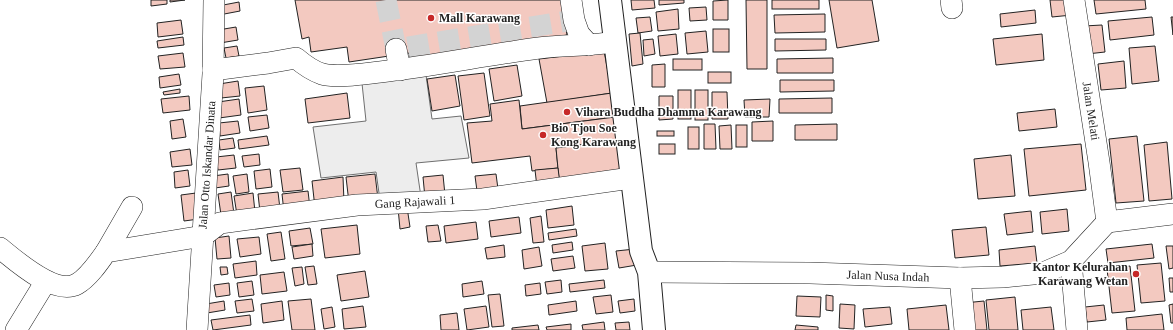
<svg xmlns="http://www.w3.org/2000/svg" width="1173" height="330" font-family="'Times New Roman',serif">
	<style>
		.parking { fill: #ededed; stroke: #6f6f6f }
		.building { fill: #f3c9c0; stroke: #222 }
		.lines { fill: none; stroke-linecap: round; stroke-linejoin: round }
		.minor-tunnel { stroke: #d3d3d3; stroke-width: 21; stroke-dasharray: 21 10; stroke-linecap: butt }
		.minor-casing { stroke: #222; stroke-width: 22 }
		.major-casing { stroke: #222; stroke-width: 24 }
		.minor { stroke: #fff; stroke-width: 21 }
		.major { stroke: #fff; stroke-width: 22 }
		.poi-dot { fill: #c62828; stroke: #fff; stroke-width: 1.5 }
		.labels { text-anchor: middle; stroke-width: 3; stroke-linejoin: round; paint-order: stroke }
		.poi-label { font-size: 12px; font-weight: bold; fill: #222; stroke: #fff; text-anchor: start }
		.street-label { font-size: 12px; fill: #222; stroke: #fff }
	</style>
	<rect width="100%" height="100%" fill="#fff"/>
	<polygon class="parking" points="361,74 426,75 432,119 461,116 469,158 416,163 421,197 380,200 376,172 321,178 313,127 366,121"/>
	<g class="building">
		<polygon points="151,0 167,0 167,4 151,6"/>
		<polygon points="170,0 185,0 170,2"/>
		<polygon points="295,0 561,0 567,35 410,62 409,53 349,62 347,47 311,52 309,37 302,39"/>
		<polygon points="631,0 654,0 655,8 632,10"/>
		<polygon points="659,0 684,0 684,3 659,5"/>
		<polygon points="728,0 728,20 713,20 713,1"/>
		<polygon points="746,0 767,0 767,69 747,69"/>
		<rect x="772" y="0" width="47" height="9"/>
		<polygon points="829,0 872,0 879,41 837,48"/>
		<polygon points="1050,0 1071,0 1072,15 1052,17"/>
		<polygon points="1094,0 1145,0 1146,9 1096,14"/>
		<polygon points="239,2 240,11 219,15 218,6"/>
		<polygon points="706,7 707,20 690,21 689,8"/>
		<polygon points="678,9 679,29 658,31 656,12"/>
		<polygon points="1035,10 1036,23 1001,27 1000,14"/>
		<polygon points="825,14 825,32 775,33 774,15"/>
		<polygon points="650,17 652,31 638,33 636,18"/>
		<polygon points="1152,17 1154,35 1110,40 1108,21"/>
		<polygon points="1171,17 1173,17 1173,35"/>
		<polygon points="181,20 183,34 158,37 157,23"/>
		<polygon points="1102,25 1105,52 1087,54 1084,26"/>
		<polygon points="236,27 238,40 220,43 218,30"/>
		<rect x="713" y="29" width="16" height="23"/>
		<polygon points="706,31 708,52 687,54 685,33"/>
		<polygon points="640,33 643,64 632,66 629,34"/>
		<polygon points="676,34 678,54 660,56 658,36"/>
		<polygon points="1042,34 1044,60 996,65 993,39"/>
		<polygon points="183,37 184,45 158,48 157,41"/>
		<polygon points="653,39 655,54 644,56 643,40"/>
		<polygon points="775,39 826,39 826,50 775,51"/>
		<polygon points="237,46 239,56 226,58 224,48"/>
		<polygon points="1155,46 1159,81 1132,84 1129,48"/>
		<polygon points="604,51 612,93 547,103 539,59"/>
		<polygon points="183,53 185,67 160,69 158,56"/>
		<polygon points="833,58 833,73 777,73 777,59"/>
		<rect x="673" y="59" width="29" height="11"/>
		<polygon points="1124,61 1126,88 1101,90 1098,64"/>
		<polygon points="665,64 665,87 652,87 652,65"/>
		<polygon points="517,65 522,96 494,101 489,69"/>
		<rect x="708" y="72" width="23" height="11"/>
		<polygon points="484,73 490,116 464,120 458,76"/>
		<polygon points="179,74 181,85 160,88 159,77"/>
		<polygon points="455,75 460,106 432,111 427,79"/>
		<polygon points="780,80 834,80 834,91 780,92"/>
		<polygon points="238,81 240,96 221,98 219,84"/>
		<polygon points="264,86 267,110 248,113 245,88"/>
		<polygon points="180,89 180,93 164,95 163,92"/>
		<rect x="678" y="90" width="13" height="29"/>
		<rect x="695" y="90" width="13" height="30"/>
		<polygon points="712,92 727,92 728,119 712,119"/>
		<polygon points="347,93 350,118 308,123 305,99"/>
		<polygon points="612,93 615,117 522,129 520,106"/>
		<polygon points="189,96 190,110 163,113 161,99"/>
		<polygon points="659,96 673,96 673,119 659,120"/>
		<polygon points="832,98 832,113 779,113 779,99"/>
		<polygon points="239,99 241,115 219,118 218,102"/>
		<polygon points="770,99 769,117 745,117 744,100"/>
		<polygon points="519,100 522,129 615,117 617,140 556,148 558,168 532,171 530,156 472,163 467,123 492,121 490,104"/>
		<polygon points="1055,109 1057,127 1019,131 1017,113"/>
		<polygon points="267,115 269,128 250,131 248,117"/>
		<polygon points="183,119 186,137 172,139 170,121"/>
		<polygon points="238,121 240,133 220,136 219,123"/>
		<polygon points="773,121 773,141 752,141 752,122"/>
		<polygon points="704,124 715,124 716,149 704,149"/>
		<polygon points="837,124 837,140 795,140 795,125"/>
		<polygon points="731,125 732,149 720,149 719,126"/>
		<rect x="736" y="125" width="11" height="22"/>
		<rect x="688" y="127" width="11" height="22"/>
		<rect x="657" y="131" width="17" height="5"/>
		<polygon points="267,136 269,145 239,149 238,140"/>
		<polygon points="1137,136 1144,201 1116,203 1109,139"/>
		<polygon points="233,138 235,148 220,150 219,140"/>
		<polygon points="617,140 621,172 559,179 556,148"/>
		<polygon points="1167,142 1172,199 1149,201 1144,145"/>
		<rect x="659" y="144" width="16" height="10"/>
		<polygon points="1081,144 1086,190 1029,196 1024,149"/>
		<polygon points="190,149 192,165 172,167 170,152"/>
		<polygon points="259,154 260,165 244,167 242,156"/>
		<polygon points="234,155 236,168 218,170 216,157"/>
		<polygon points="1011,155 1015,196 978,199 974,159"/>
		<polygon points="300,168 303,190 283,192 280,170"/>
		<polygon points="558,168 560,184 537,187 535,170"/>
		<polygon points="270,169 272,187 256,189 254,171"/>
		<polygon points="188,170 190,186 175,188 174,172"/>
		<polygon points="228,174 229,186 215,188 213,176"/>
		<polygon points="247,174 249,192 236,194 233,176"/>
		<polygon points="375,174 378,199 349,203 346,177"/>
		<polygon points="496,174 498,189 477,191 475,176"/>
		<polygon points="443,175 445,195 425,198 423,177"/>
		<polygon points="343,177 344,202 315,208 312,181"/>
		<polygon points="308,191 310,208 284,212 282,194"/>
		<polygon points="231,192 234,214 221,215 218,194"/>
		<polygon points="278,192 280,209 260,212 258,194"/>
		<polygon points="196,193 199,219 184,221 181,195"/>
		<polygon points="253,193 255,212 237,215 234,196"/>
		<polygon points="572,206 574,225 548,228 546,210"/>
		<polygon points="407,207 410,227 400,229 398,208"/>
		<polygon points="1067,209 1069,231 1042,234 1040,212"/>
		<polygon points="1031,211 1033,232 1007,235 1004,214"/>
		<polygon points="541,216 544,242 533,243 530,218"/>
		<polygon points="519,217 521,233 491,237 489,221"/>
		<polygon points="476,222 478,239 446,243 444,226"/>
		<polygon points="357,225 360,254 325,258 321,229"/>
		<polygon points="438,225 441,241 428,242 426,226"/>
		<polygon points="986,227 989,255 955,258 952,230"/>
		<polygon points="310,228 313,244 291,246 289,231"/>
		<polygon points="576,229 577,236 549,240 548,233"/>
		<polygon points="281,232 285,259 271,261 267,234"/>
		<polygon points="229,236 231,258 217,259 215,238"/>
		<polygon points="259,237 261,254 240,257 237,239"/>
		<polygon points="572,242 573,250 553,253 552,245"/>
		<polygon points="605,243 608,269 585,271 582,246"/>
		<polygon points="312,244 313,256 294,259 292,247"/>
		<polygon points="1152,244 1154,258 1108,263 1106,249"/>
		<polygon points="504,245 505,257 487,259 485,248"/>
		<polygon points="1035,246 1037,263 1000,266 999,250"/>
		<polygon points="1166,246 1173,246 1173,268 1169,269"/>
		<polygon points="539,247 542,266 524,269 522,250"/>
		<polygon points="635,249 637,265 619,268 616,251"/>
		<polygon points="573,256 575,268 553,271 551,259"/>
		<polygon points="256,261 257,275 235,278 233,264"/>
		<polygon points="1161,263 1165,301 1141,303 1137,265"/>
		<polygon points="314,266 317,284 308,285 305,267"/>
		<polygon points="1130,266 1135,311 1112,313 1107,269"/>
		<polygon points="220,267 227,267 228,274 221,275"/>
		<polygon points="302,267 304,284 295,286 292,268"/>
		<polygon points="365,271 369,297 341,301 337,275"/>
		<polygon points="284,272 287,291 262,294 260,275"/>
		<polygon points="1169,278 1173,278 1173,292 1170,292"/>
		<polygon points="561,280 562,292 547,294 545,282"/>
		<polygon points="604,280 605,288 570,292 569,284"/>
		<polygon points="252,281 254,295 239,297 237,283"/>
		<polygon points="482,281 484,294 463,297 462,284"/>
		<polygon points="229,283 230,295 216,297 214,285"/>
		<polygon points="540,283 541,294 526,296 525,285"/>
		<polygon points="500,294 504,326 492,327 488,295"/>
		<polygon points="611,295 613,312 596,314 593,297"/>
		<polygon points="826,295 833,296 833,311 826,310"/>
		<polygon points="797,296 821,297 820,317 796,316"/>
		<polygon points="1015,297 1018,330 989,330 986,300"/>
		<polygon points="252,299 254,311 237,313 235,301"/>
		<polygon points="311,299 315,330 292,330 288,301"/>
		<polygon points="634,299 635,311 620,313 618,301"/>
		<polygon points="224,301 225,310 207,313 206,304"/>
		<polygon points="282,301 284,320 263,323 261,304"/>
		<polygon points="576,301 577,311 549,315 548,305"/>
		<polygon points="984,301 987,330 966,330 964,303"/>
		<polygon points="840,304 855,305 854,329 839,328"/>
		<polygon points="1173,304 1173,323 1171,323 1169,305"/>
		<polygon points="946,305 949,330 909,330 907,309"/>
		<polygon points="1104,305 1106,320 1087,322 1085,307"/>
		<polygon points="363,306 366,327 344,329 342,309"/>
		<polygon points="486,306 489,327 467,330 464,309"/>
		<polygon points="332,307 335,327 324,329 321,309"/>
		<polygon points="890,307 892,324 865,327 863,309"/>
		<polygon points="1051,307 1054,330 1023,330 1021,310"/>
		<polygon points="457,313 459,330 441,330 440,315"/>
		<polygon points="1162,314 1164,330 1127,330 1126,318"/>
		<polygon points="250,315 251,325 213,330 211,320"/>
		<polygon points="604,322 605,330 583,330 582,325"/>
		<polygon points="629,322 630,330 616,330 615,323"/>
		<polygon points="571,324 571,330 547,330 546,327"/>
		<polygon points="538,325 539,330 512,330 512,328"/>
		<polygon points="796,325 818,327 818,330 795,330"/>
	</g>
	<g class="lines">
		<polyline class="minor-tunnel" points="386,0 396,49 574,20"/>
		<g class="minor-casing">
			<g id="minor">
				<polyline points="571,0 574,20 579,34 589,45"/>
				<polyline points="951,0 952,8"/>
				<polyline points="1074,0 1099,162 1107,222"/>
				<polyline points="396,49 400,70"/>
				<path d="M213,70L268,63L296,58C303,64 313,71 322,74C337,78 363,74 380,72C433,66 486,55 539,48C564,45 590,46 615,42"/>
				<polyline points="1107,222 1173,214"/>
				<path d="M0,248C16,261 55,296 77,284C88,278 99,262 106,252L203,236L220,223L357,205L483,199L631,178"/>
				<polyline points="106,252 132,207"/>
				<polyline points="1071,261 1077,330"/>
				<polyline points="649,272 810,273 960,278 1003,277 1043,273 1071,261 1107,222"/>
				<polyline points="960,278 965,330"/>
				<polyline points="16,330 46,281"/>
				<polyline points="197,330 213,74 214,0"/>
			</g>
		</g>
		<g class="major-casing">
			<polyline id="major" points="610,0 641,251 649,272 654,330"/>
		</g>
		<use href="#minor" class="minor"/>
		<use href="#major" class="major"/>
	</g>
	<g class="poi-dot">
		<circle cx="431" cy="18" r="4"/>
		<circle cx="567" cy="112" r="4"/>
		<circle cx="543" cy="135" r="4"/>
		<circle cx="1136" cy="274" r="4"/>
	</g>
	<g class="labels">
		<g class="poi-label">
			<text x="439" y="22">Mall Karawang</text>
			<text x="575" y="116">Vihara Buddha Dhamma Karawang</text>
			<text x="551" y="132">Bio Tjou Soe<tspan x="551" dy="14">Kong Karawang</tspan></text>
			<text x="1128" y="271" text-anchor="end">Kantor Kelurahan<tspan x="1128" dy="14">Karawang Wetan</tspan></text>
		</g>
		<g class="street-label">
			<text transform="translate(1091 111) rotate(81)" y="4">Jalan Melati</text>
			<text transform="translate(207 165) rotate(-86)" y="4">Jalan Otto Iskandar Dinata</text>
			<text transform="translate(415 202) rotate(-3)" y="4">Gang Rajawali 1</text>
			<text transform="translate(888 276) rotate(2)" y="4">Jalan Nusa Indah</text>
		</g>
	</g>
</svg>
